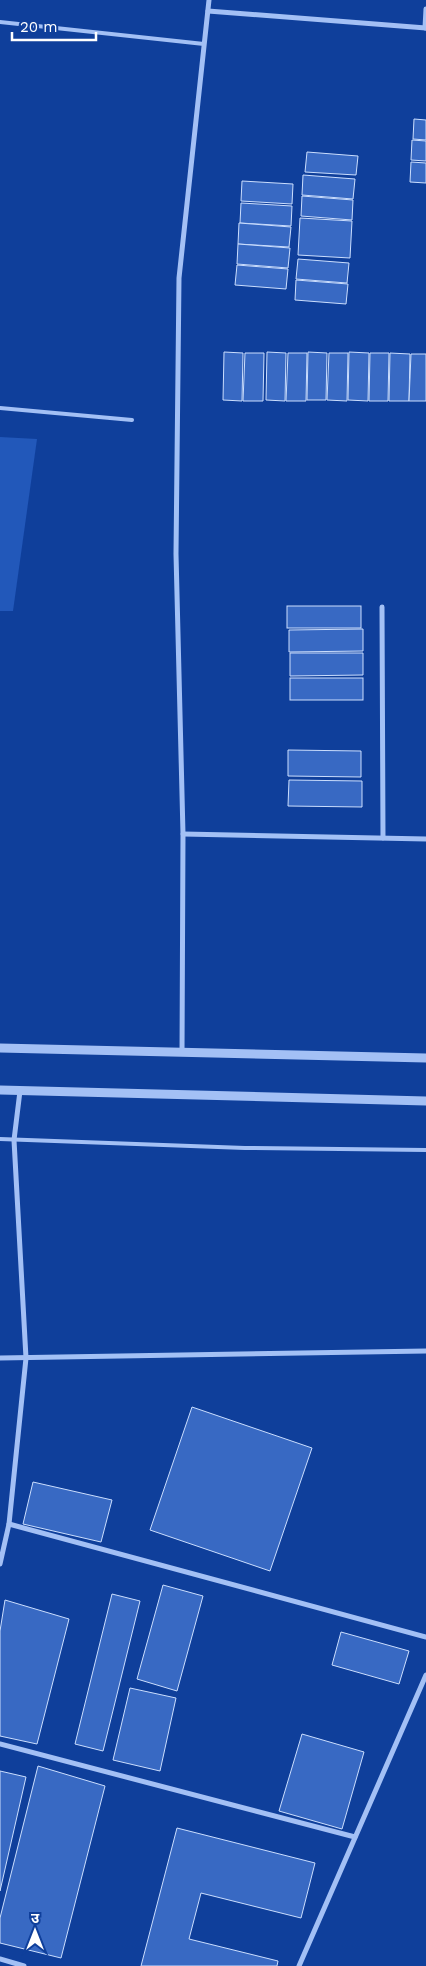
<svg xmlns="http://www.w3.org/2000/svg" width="426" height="1966" font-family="'Work Sans','Noto Sans Devanagari',sans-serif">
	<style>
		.green { fill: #2258ba }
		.building { fill: #3869c3; stroke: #cbdefe }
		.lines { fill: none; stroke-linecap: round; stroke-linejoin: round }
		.service { stroke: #a3c0f5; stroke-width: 4 }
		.minor { stroke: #a3c0f5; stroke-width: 5 }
		.tertiary { stroke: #a3c0f5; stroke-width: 9 }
	</style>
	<rect width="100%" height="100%" fill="#0f3f9b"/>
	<polygon class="green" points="0,437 37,439 13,611 0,611"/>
	<g class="building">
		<polygon points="414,119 426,120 426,140 413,139"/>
		<polygon points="412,140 426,141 426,161 411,160"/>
		<polygon points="307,152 358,156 356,175 305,172"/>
		<polygon points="411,162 426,163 426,183 410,182"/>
		<polygon points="303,175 355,179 353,199 302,195"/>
		<polygon points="242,181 293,184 292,204 241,201"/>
		<polygon points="302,196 353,200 352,220 301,216"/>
		<polygon points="241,203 292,206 291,226 240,223"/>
		<polygon points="300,218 352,221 350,258 298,255"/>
		<polygon points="239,223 291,227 289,247 238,244"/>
		<polygon points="238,244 290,248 288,268 237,264"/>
		<polygon points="298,259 349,263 347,283 296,279"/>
		<polygon points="237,265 288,269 286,289 235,285"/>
		<polygon points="296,280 348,284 346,304 295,300"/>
		<polygon points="224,352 243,353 242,401 223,400"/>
		<polygon points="267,352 286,353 285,401 266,400"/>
		<polygon points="308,352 327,353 326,400 307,400"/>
		<polygon points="349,352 369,353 368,401 348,400"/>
		<polygon points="245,353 264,353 263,401 243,401"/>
		<polygon points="288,353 307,353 306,401 286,401"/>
		<polygon points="329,353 348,353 347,401 327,400"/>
		<polygon points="370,353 389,353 388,401 369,401"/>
		<polygon points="390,353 410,354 409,401 389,401"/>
		<polygon points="411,354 426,354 426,401 409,401"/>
		<rect x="287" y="606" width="74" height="22"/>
		<polygon points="363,629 363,651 289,652 289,630"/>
		<polygon points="290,653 363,653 363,675 290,676"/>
		<rect x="290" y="678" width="73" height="22"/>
		<polygon points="288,750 361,751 361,777 288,776"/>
		<polygon points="289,780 362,781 362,807 288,806"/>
		<polygon points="192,1407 312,1448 270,1571 150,1530"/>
		<polygon points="33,1482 112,1500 101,1542 23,1524"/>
		<polygon points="163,1585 203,1596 177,1691 137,1679"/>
		<polygon points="112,1594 140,1601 103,1751 75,1744"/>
		<polygon points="5,1600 69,1619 37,1744 0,1736 0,1631"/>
		<polygon points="341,1632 409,1651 399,1684 332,1665"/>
		<polygon points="130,1688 176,1698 160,1771 113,1760"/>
		<polygon points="302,1734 364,1752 342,1829 279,1811"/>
		<polygon points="38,1766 105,1786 61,1958 0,1943 0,1918"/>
		<polygon points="0,1771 26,1777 0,1891"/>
		<polygon points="177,1828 315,1863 301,1918 201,1893 189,1939 278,1961 277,1966 141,1966"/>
	</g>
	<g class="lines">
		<g class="service">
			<polyline points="0,22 204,44"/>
			<polyline points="0,408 132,420"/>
			<polyline points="0,1139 245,1148 426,1150"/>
		</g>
		<g class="minor">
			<polyline points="208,11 426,28"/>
			<polyline points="425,28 426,9"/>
			<polyline points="382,607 383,838"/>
			<polyline points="183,834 426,839"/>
			<polyline points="182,1053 183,834 176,554 179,278 209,0"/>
			<polyline points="0,1358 426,1351"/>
			<polyline points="9,1524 426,1637"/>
			<polyline points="0,1564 9,1524 26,1358 14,1140 20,1091"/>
			<polyline points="0,1744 355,1837"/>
			<polyline points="0,1959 24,1966"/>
			<polyline points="299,1966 426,1675"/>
		</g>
		<g class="tertiary">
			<polyline points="0,1048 426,1058"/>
			<polyline points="0,1090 426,1101"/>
		</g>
	</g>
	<g transform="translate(35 1931)" stroke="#0f3f9b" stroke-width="4" paint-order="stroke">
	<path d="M0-4L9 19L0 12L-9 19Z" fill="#ffffff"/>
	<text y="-8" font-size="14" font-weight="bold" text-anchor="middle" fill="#ffffff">उ</text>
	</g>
	<path d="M12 32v8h84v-8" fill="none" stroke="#ffffff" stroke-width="2.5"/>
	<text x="20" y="32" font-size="15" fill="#ffffff" stroke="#0f3f9b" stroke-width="4" paint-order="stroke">20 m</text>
</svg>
